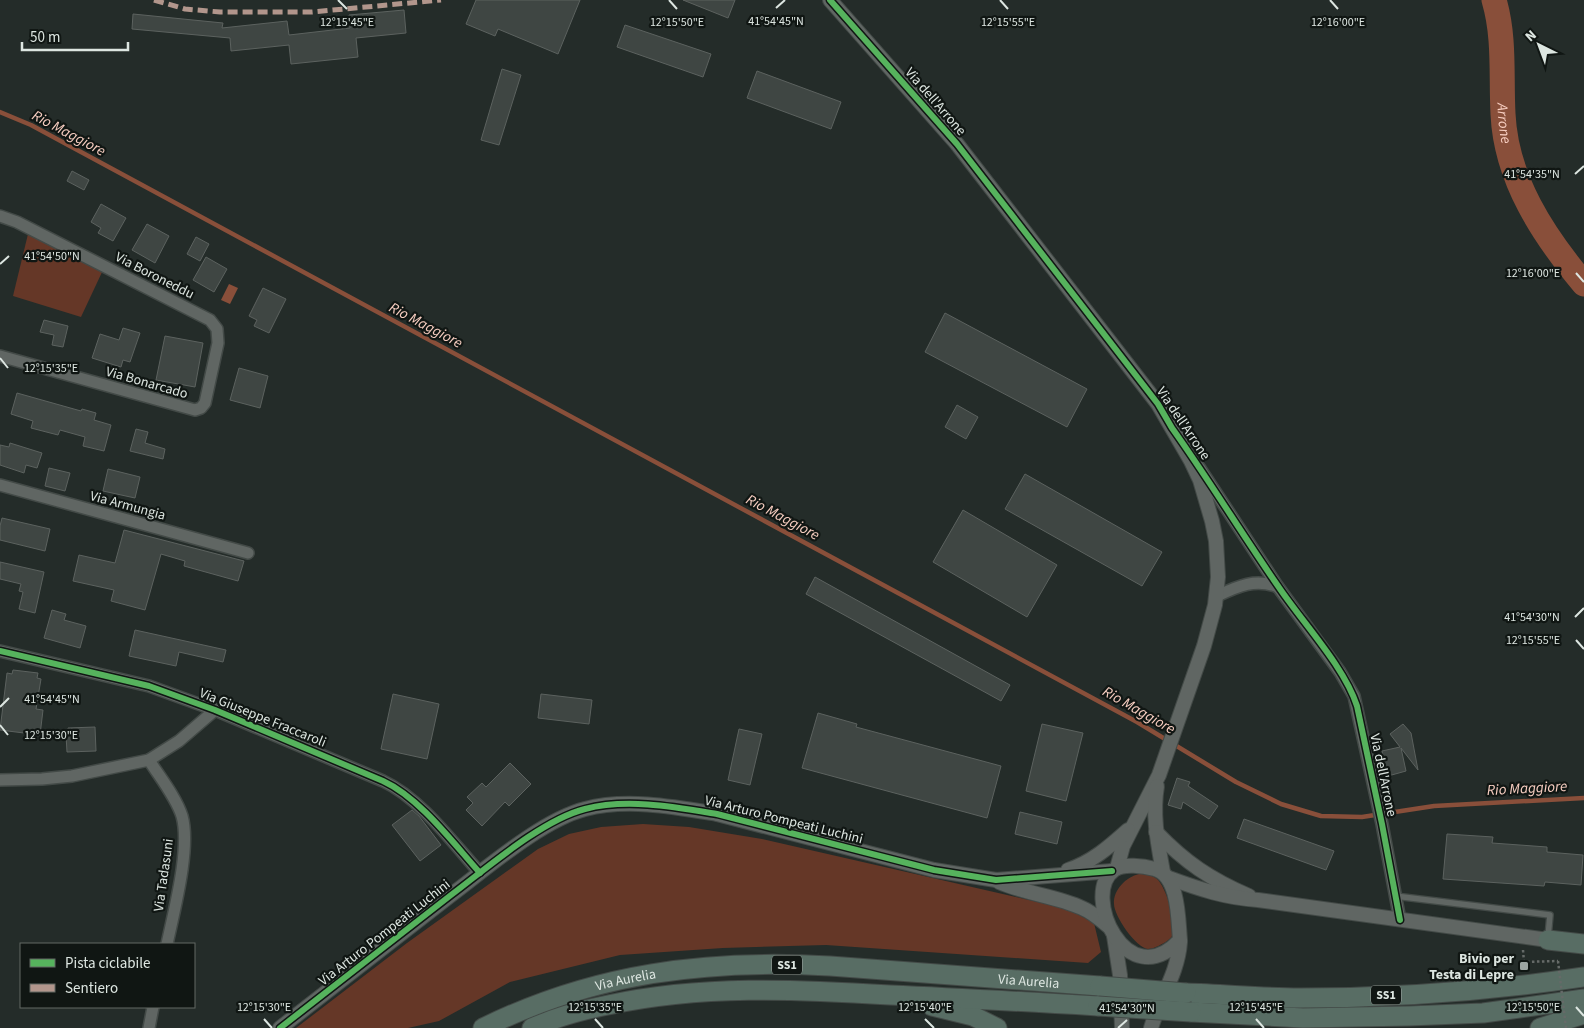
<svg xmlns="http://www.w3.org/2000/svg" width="1584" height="1028" font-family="'Source Sans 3',sans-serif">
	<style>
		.green { fill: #653727 }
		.water { fill: #894f3a }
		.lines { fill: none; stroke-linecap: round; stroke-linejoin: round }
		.stream { stroke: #894f3a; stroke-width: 4.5 }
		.river { stroke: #894f3a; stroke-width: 25 }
		.building { fill: #3f4643; stroke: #5c625f }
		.service-casing { stroke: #434a47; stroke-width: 8 }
		.minor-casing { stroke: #434a47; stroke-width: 14 }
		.tertiary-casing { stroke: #434a47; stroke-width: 16 }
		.trunk-casing { stroke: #434a47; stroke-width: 21 }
		.path { stroke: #656a68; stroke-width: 2.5; stroke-dasharray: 2.5 2.5; stroke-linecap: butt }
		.service { stroke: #606663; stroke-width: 5.5 }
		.minor { stroke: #606663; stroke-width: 11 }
		.tertiary { stroke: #606663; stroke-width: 14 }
		.trunk { stroke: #586d64; stroke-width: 19 }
		.trunk-bridge-casing { stroke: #434a47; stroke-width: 21; stroke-linecap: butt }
		.path-bridge { stroke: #656a68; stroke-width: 2.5; stroke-dasharray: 2.5 2.5; stroke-linecap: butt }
		.trunk-bridge { stroke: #586d64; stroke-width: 19 }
		.quiet { stroke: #b2968c; stroke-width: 5; stroke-dasharray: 10 5; stroke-linecap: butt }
		.cycleway-casing { stroke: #101613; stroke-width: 9 }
		.cycleway { stroke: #56b35d; stroke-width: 6 }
		.ticks { fill: none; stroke: #dde6e1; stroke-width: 2 }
		.poi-dot { fill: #9ca5a1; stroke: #101613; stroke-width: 2 }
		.labels { text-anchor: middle; stroke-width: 4.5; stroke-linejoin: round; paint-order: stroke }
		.shield { fill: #101613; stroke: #a0a8a3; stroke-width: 1 }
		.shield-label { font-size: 12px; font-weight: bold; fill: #dde6e1 }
		.street-label { font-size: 14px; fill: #dde6e1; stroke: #101613 }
		.poi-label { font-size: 14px; font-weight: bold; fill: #dde6e1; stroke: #101613; text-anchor: end }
		.water-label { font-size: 15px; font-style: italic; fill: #f8cfc2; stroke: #101613 }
		.ticks-label { font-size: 12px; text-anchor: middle; fill: #dde6e1; stroke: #101613; stroke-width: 4.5; stroke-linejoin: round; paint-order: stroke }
	</style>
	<rect width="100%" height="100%" fill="#242c29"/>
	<g class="green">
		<polygon points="28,234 103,270 81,317 13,296"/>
		<polygon points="643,824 689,827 762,839 1068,909 1094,923 1101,952 1088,963 826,945 723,948 620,955 510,982 439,1021 408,1028 296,1028 407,943 538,849 569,834 601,827"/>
		<path d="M1139,874C1145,874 1152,875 1157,879C1166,887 1177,923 1173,934C1172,938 1166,942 1162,944C1158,946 1153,949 1148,949C1136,948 1114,916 1114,904C1113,890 1126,877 1139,874Z"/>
	</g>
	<polygon class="water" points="229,284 238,288 230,304 221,300"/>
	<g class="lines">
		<polyline class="stream" points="0,112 31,125 1137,722 1236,782 1281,804 1321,816 1362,817 1434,806 1584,798"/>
		<path class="river" id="s1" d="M1494,0C1505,37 1501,76 1503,114C1506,179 1543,235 1584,284"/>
	</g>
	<g class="building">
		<polygon points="476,0 580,0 558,54 498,29 495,36 466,24"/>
		<polygon points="683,0 735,0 728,18"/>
		<polygon points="404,10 406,33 356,38 358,57 291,64 289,45 231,51 230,38 132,29 133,14 223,23 222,28 287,21 289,35 350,28 349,15"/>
		<polygon points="625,25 711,54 703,77 617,47"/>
		<polygon points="502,69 521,75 499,145 481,140"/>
		<polygon points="757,71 841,102 831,129 747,98"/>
		<polygon points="72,171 89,180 84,190 67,181"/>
		<polygon points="101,204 126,218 113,241 98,233 101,228 91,222"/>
		<polygon points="147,224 169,236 155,263 132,250"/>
		<polygon points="196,237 209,244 200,261 187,254"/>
		<polygon points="206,257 227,269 214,292 193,280"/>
		<polygon points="263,288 286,299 269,333 254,326 257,320 249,316"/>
		<polygon points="945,313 1087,389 1067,427 925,352"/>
		<polygon points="44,320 68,326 63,347 52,345 54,335 40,332"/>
		<polygon points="123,328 140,333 130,362 123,360 121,367 92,358 100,334 119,340"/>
		<polygon points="165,336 203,343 195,387 156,380"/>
		<polygon points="239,368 268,376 260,408 230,400"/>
		<polygon points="17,393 81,411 82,409 96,413 94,420 111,425 104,451 83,446 85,437 60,430 58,435 31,428 33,421 11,414"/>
		<polygon points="957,405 978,417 966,439 945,427"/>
		<polygon points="136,429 148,432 145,443 165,449 163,459 130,451"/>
		<polygon points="10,443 42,453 37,468 26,465 24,473 0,465 0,445 9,447"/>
		<polygon points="49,468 70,473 65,491 45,486"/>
		<polygon points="108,469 140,477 135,498 103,491"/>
		<polygon points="1025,474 1162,552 1142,586 1005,509"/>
		<polygon points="963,510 1057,565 1027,617 933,562"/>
		<polygon points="2,518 50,529 45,551 0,540 0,526"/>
		<polygon points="124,530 244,561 238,581 184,566 185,561 161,554 145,610 111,601 114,590 73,581 79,555 115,563"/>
		<polygon points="0,562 44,572 35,613 19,609 23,592 19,591 21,584 0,579"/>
		<polygon points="815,577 1010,685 1001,701 806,594"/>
		<polygon points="52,610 66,614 64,620 86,626 80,648 44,638"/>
		<polygon points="135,630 226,650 223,662 179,652 176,666 129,656"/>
		<polygon points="13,670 38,673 37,678 41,679 36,709 43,710 40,735 0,730 7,673 12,674"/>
		<polygon points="393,694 439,704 427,759 381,749"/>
		<polygon points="541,694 592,700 589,724 538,718"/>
		<polygon points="818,713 857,724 856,727 1001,766 987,818 802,768"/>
		<polygon points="1042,724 1083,733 1066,801 1026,791"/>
		<polygon points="1403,724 1411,733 1418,770 1401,748 1406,771 1388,776 1382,751 1400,747 1390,734"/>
		<polygon points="95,727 96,751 67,752 66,735 68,735 68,728"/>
		<polygon points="739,729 762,734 750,785 728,780"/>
		<polygon points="510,763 531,784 509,806 505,802 482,826 466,810 473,803 467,797 482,783 486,787"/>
		<polygon points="1177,778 1190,782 1188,786 1218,806 1209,819 1183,802 1181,809 1168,805"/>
		<polygon points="412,810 419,816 441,845 420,861 392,825"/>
		<polygon points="1020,812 1062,822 1057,844 1015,834"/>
		<polygon points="1244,819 1334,851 1326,870 1237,838"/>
		<polygon points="1447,834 1493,837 1492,843 1547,847 1547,852 1583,855 1581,885 1545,882 1544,886 1443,879"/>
	</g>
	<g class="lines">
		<g class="service-casing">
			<polyline id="service" points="1395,896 1550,915 1548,937"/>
		</g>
		<g class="minor-casing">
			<g id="minor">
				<polyline points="0,216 17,222 210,320 217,329 218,343 205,403 201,408 195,410 0,356"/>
				<polyline points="1199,467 1278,587 1340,672 1354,696 1382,824 1400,920"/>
				<polyline points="0,485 248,553"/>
				<path d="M1217,596C1238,586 1256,578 1278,587"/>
				<path d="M0,651L149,686L215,710L383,781C420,798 453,843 480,873"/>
				<path d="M149,760C159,776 176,797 182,816C191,848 174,911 167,944"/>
				<polyline points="0,780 42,779 72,776 149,760 179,741 215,710"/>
				<polyline points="149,1028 153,1007"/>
			</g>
		</g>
		<g class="tertiary-casing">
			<g id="tertiary">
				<polyline points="830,0 957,144 1158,404 1191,461 1200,480 1212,521 1216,541 1218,577 1215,605 1204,646 1159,775 1123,846 1117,868"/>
				<path d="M1157,786C1152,815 1158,844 1163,872"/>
				<path d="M1156,832C1186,863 1210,879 1249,896"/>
				<path d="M1068,870C1092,862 1109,847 1128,830"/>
				<path d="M1169,878C1199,889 1226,898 1258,900L1548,940"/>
				<path d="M999,882C1026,894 1056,896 1082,908C1092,912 1100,919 1108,926"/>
				<polyline points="1114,936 1120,975 1122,1028"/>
				<path d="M280,1028C337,984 394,939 451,895C487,868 542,820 585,809C627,798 675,807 717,814L934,870L996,880L1112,871"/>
				<path d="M1151,1028C1160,998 1178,973 1180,942V940C1178,919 1179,876 1155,869C1144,866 1123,863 1114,870C1080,894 1127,997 1180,940"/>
			</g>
		</g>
		<g class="trunk-casing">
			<g id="trunk">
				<polyline points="1548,940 1584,944"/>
				<path d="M1186,993C1224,994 1262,998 1300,998C1395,998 1491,991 1584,977"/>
				<polyline points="932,1006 973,1016 997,1028"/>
				<polyline points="1191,1012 1303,1018 1409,1016 1483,1013 1584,999"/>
				<path id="s2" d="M483,1028C594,973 707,959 830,966L1100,986"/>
				<path d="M532,1028C556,1017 582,1010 608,1005C701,985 796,989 890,995C960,998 1029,1002 1098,1006"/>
				<polyline points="1540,1028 1584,1014"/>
			</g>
		</g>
		<polyline class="path" points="1523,950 1524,962 1558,961"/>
		<use href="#service" class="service"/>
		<use href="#minor" class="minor"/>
		<use href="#tertiary" class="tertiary"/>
		<use href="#trunk" class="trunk"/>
		<g class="trunk-bridge-casing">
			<g id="trunk-bridge">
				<polyline points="1100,986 1186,993"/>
				<polyline points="1098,1006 1191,1012"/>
			</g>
		</g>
		<polyline class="path-bridge" points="1558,961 1566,1028"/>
		<use href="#trunk-bridge" class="trunk-bridge"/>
		<polyline class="quiet" points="154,0 185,9 220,12 312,12 441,0"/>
		<g class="cycleway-casing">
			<g id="cycleway">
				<path d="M830,0L957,144L1158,404L1172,428C1209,480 1242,534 1278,586C1302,622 1344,666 1357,706L1382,824L1400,920"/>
				<path d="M0,651L149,686L215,710L383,781C420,798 453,843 480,873"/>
				<path d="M280,1028C337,984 394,939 451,895C487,868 542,820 585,809C627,798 675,807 717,814L934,870L996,880L1112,871"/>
			</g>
		</g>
		<use href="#cycleway" class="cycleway"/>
	</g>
	<path class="ticks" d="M338,0L347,9M669,0L677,9M1000,0L1008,9M1330,0L1338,9M776,8L785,0M1575,174L1584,166M0,264L9,256M1576,273L1584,282M0,358L8,368M1575,617L1584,608M1576,640L1584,649M0,707L9,698M0,725L8,735M1576,1007L1584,1016M264,1019L272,1028M595,1019L603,1028M925,1019L934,1028M1256,1019L1264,1028M1118,1028L1127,1020"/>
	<rect class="poi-dot" x="1519" y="961" width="10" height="10" rx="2.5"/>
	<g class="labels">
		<g class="shield">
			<rect x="772" y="955.5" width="30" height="19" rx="4"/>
			<rect x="1371" y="985.5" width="30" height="19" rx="4"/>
		</g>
		<g class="shield-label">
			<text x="787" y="969">SS1</text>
			<text x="1386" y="999">SS1</text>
		</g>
		<g class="street-label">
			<text transform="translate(936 101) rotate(49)" y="5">Via dell'Arrone</text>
			<text transform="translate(155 275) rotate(27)" y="5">Via Boroneddu</text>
			<text transform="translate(147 382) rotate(16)" y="5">Via Bonarcado</text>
			<text transform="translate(1184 423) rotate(56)" y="5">Via dell'Arrone</text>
			<text transform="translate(128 505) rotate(15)" y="5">Via Armungia</text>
			<text transform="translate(263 717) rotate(22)" y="5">Via Giuseppe Fraccaroli</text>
			<text transform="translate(1384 775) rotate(78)" y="5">Via dell'Arrone</text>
			<text transform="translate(784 819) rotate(14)" y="5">Via Arturo Pompeati Luchini</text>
			<text transform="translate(163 875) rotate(-82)" y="5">Via Tadasuni</text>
			<text transform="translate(384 932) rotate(-38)" y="5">Via Arturo Pompeati Luchini</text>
			<text dy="5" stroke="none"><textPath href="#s2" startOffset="151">Via Aurelia</textPath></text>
			<text dy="5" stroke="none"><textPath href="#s2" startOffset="556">Via Aurelia</textPath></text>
		</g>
		<g class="poi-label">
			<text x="1514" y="963">Bivio per<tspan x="1514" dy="16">Testa di Lepre</tspan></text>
		</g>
		<g class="water-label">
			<text dy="5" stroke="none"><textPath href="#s1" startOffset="124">Arrone</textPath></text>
			<text transform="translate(69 133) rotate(28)" y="5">Rio Maggiore</text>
			<text transform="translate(426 325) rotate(28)" y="5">Rio Maggiore</text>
			<text transform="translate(783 517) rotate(28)" y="5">Rio Maggiore</text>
			<text transform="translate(1139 710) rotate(30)" y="5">Rio Maggiore</text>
			<text transform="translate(1527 788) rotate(-3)" y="5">Rio Maggiore</text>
		</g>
	</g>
	<g class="ticks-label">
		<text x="776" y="25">41°54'45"N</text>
		<text x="677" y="26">12°15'50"E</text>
		<text x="1008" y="26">12°15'55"E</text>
		<text x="347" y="26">12°15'45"E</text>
		<text x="1338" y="26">12°16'00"E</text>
		<text x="1532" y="178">41°54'35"N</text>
		<text x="52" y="260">41°54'50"N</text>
		<text x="1533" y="277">12°16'00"E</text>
		<text x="51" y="372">12°15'35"E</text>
		<text x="1532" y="621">41°54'30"N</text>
		<text x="1533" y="644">12°15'55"E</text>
		<text x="52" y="703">41°54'45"N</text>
		<text x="51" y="739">12°15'30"E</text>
		<text x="264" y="1011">12°15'30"E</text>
		<text x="595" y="1011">12°15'35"E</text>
		<text x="925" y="1011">12°15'40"E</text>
		<text x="1256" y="1011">12°15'45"E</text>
		<text x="1533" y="1011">12°15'50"E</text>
		<text x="1127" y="1012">41°54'30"N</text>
	</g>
	<rect x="20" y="943" width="175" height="65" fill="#101613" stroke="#626965"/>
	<rect x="30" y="959" width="25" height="8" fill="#56b35d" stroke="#626965"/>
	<text x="65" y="968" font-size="15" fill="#dde6e1">Pista ciclabile</text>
	<rect x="30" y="984" width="25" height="8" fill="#b2968c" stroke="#626965"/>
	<text x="65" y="993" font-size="15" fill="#dde6e1">Sentiero</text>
	<g transform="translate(1539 45) rotate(318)" stroke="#101613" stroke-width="4" paint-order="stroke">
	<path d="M0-4L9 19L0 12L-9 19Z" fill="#dde6e1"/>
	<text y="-8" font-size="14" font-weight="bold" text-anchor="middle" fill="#dde6e1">N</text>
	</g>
	<path d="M22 42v8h106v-8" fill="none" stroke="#dde6e1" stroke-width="2.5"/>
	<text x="30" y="42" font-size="15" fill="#dde6e1" stroke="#101613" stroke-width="4" paint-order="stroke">50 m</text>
</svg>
